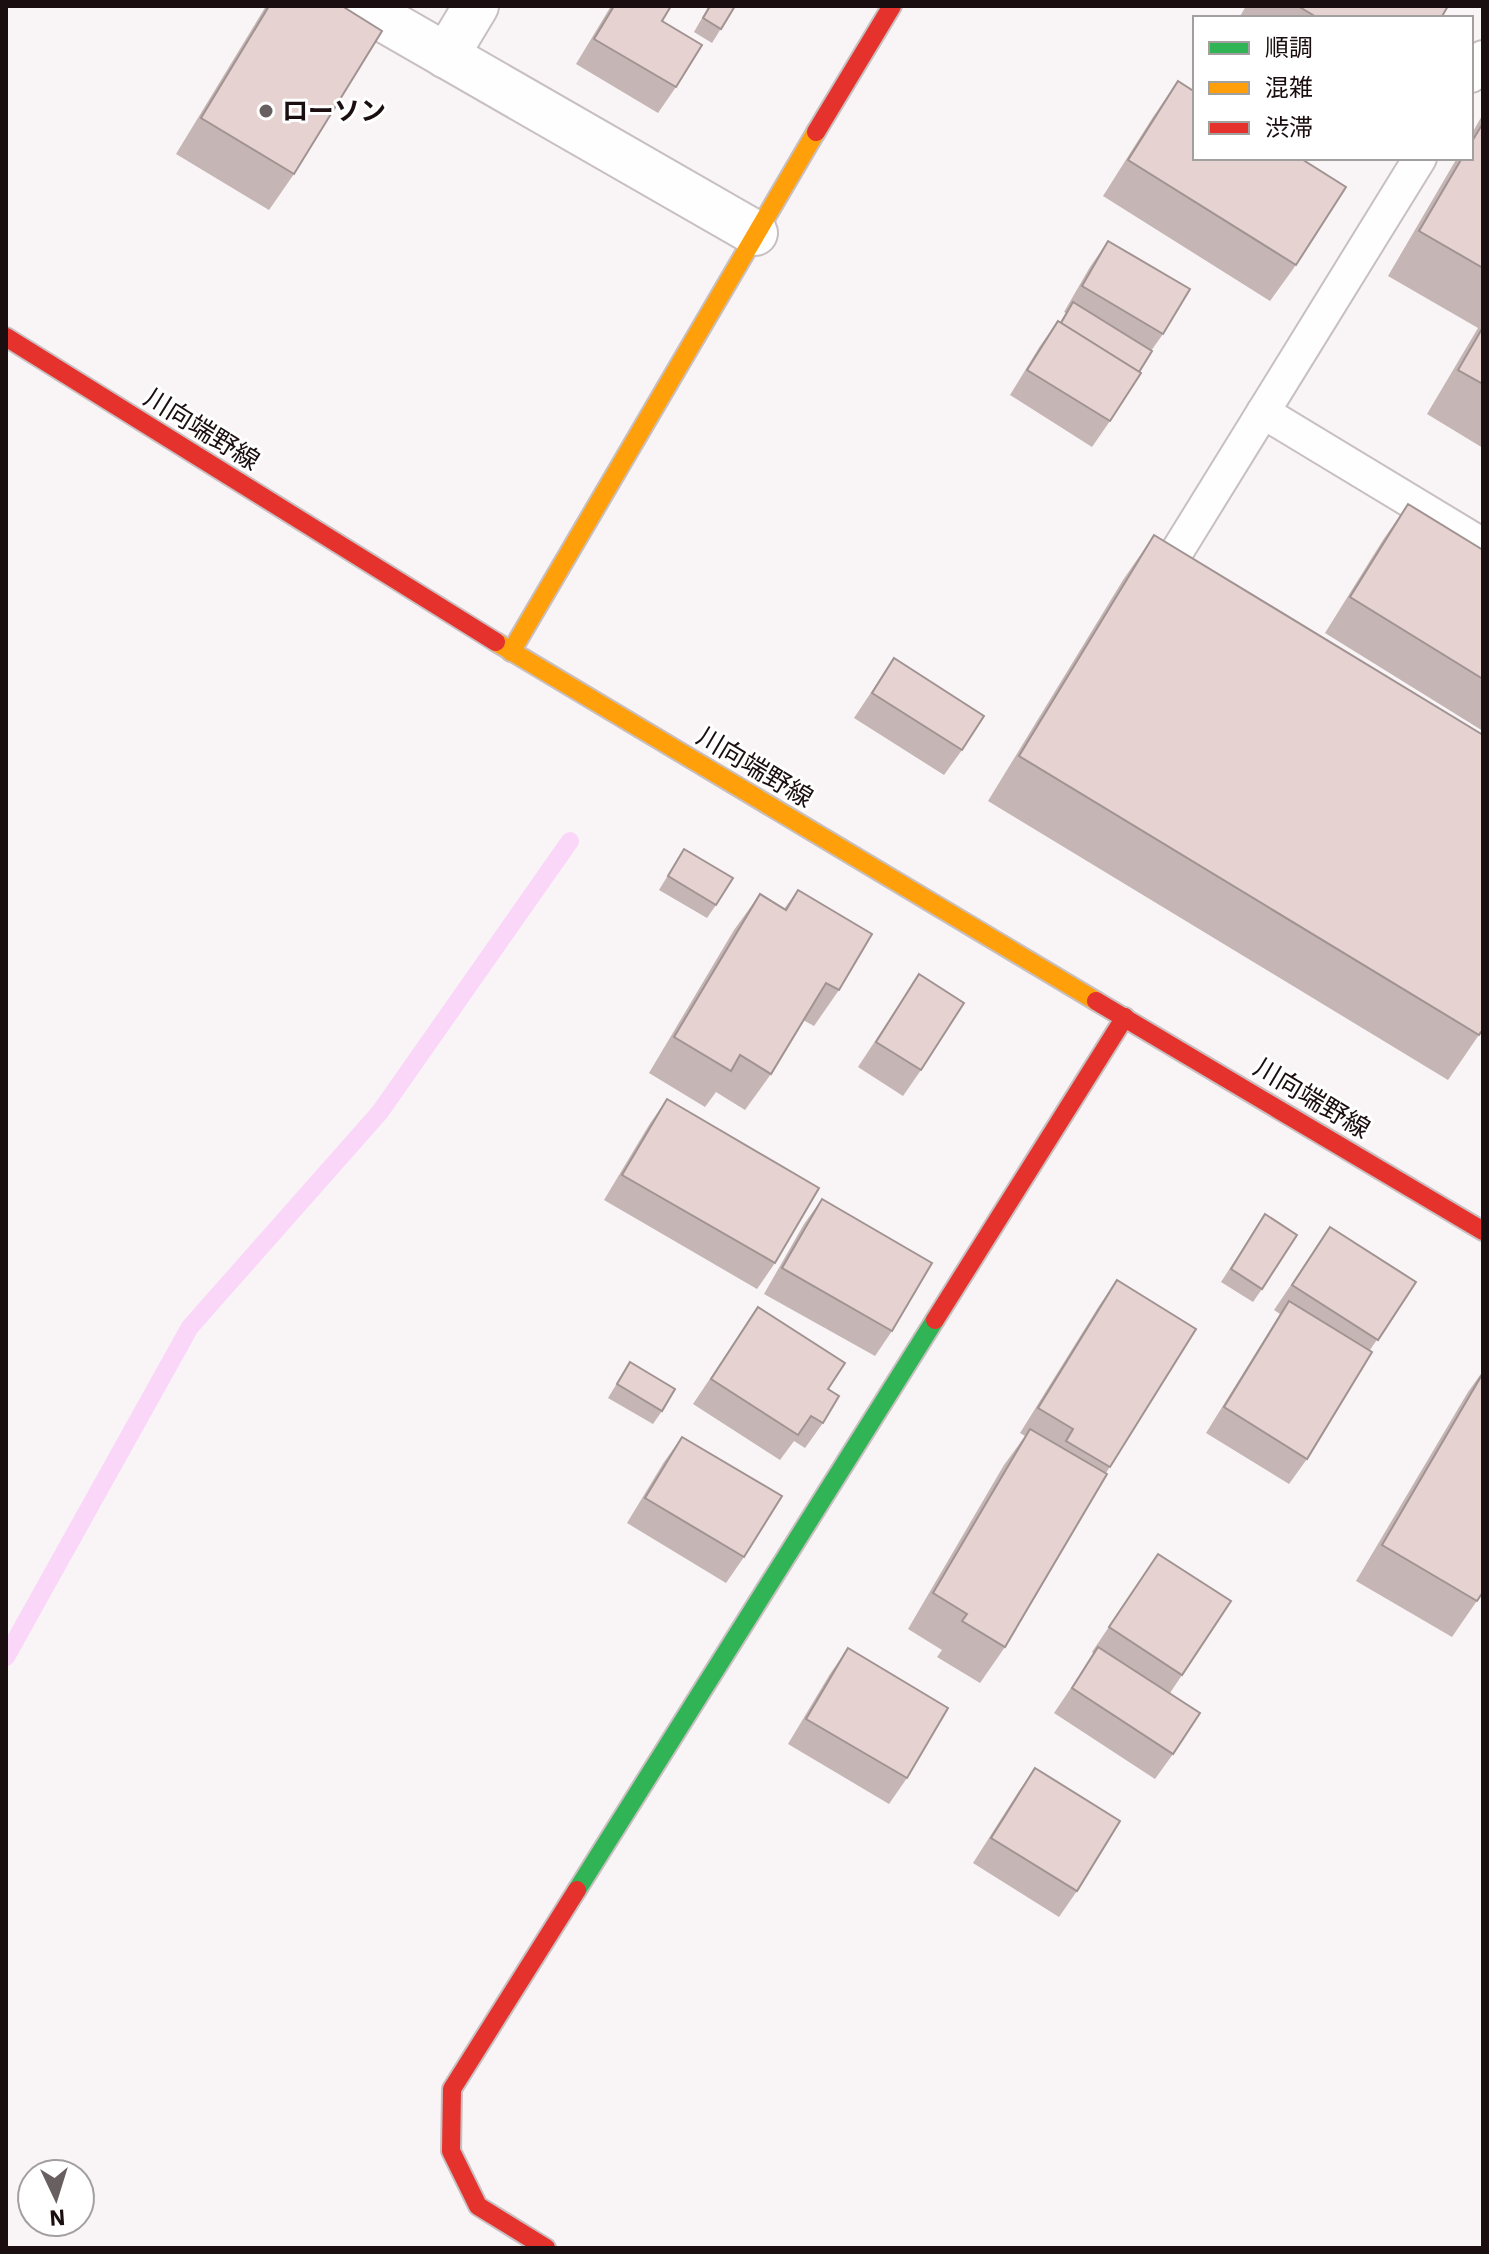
<svg xmlns="http://www.w3.org/2000/svg" width="1489" height="2254" font-family="'IBM Plex Sans','Noto Sans JP',sans-serif">
	<style>
		.lines { fill: none; stroke-linecap: round; stroke-linejoin: round }
		.stream { stroke: #fad6f9; stroke-width: 18 }
		.lane-casing { stroke: #c8bfc1; stroke-width: 36 }
		.street-casing { stroke: #c8bfc1; stroke-width: 48 }
		.fast-casing { stroke: #c8bfc1; stroke-width: 22 }
		.slow-casing { stroke: #c8bfc1; stroke-width: 22 }
		.jam-casing { stroke: #c8bfc1; stroke-width: 22 }
		.lane { stroke: #fefefe; stroke-width: 32 }
		.street { stroke: #fefefe; stroke-width: 44 }
		.fast { stroke: #30b455; stroke-width: 18 }
		.slow { stroke: #ff9f0a; stroke-width: 18 }
		.jam { stroke: #e5322d; stroke-width: 18 }
		.wall { fill: #c5b5b4 }
		.building { fill: #e5d2d1; stroke: #a09392; stroke-width: 2 }
		.poi-dot { fill: #685f60; stroke: #fff; stroke-width: 3 }
		.labels { text-anchor: middle; stroke-width: 6; stroke-linejoin: round; paint-order: stroke }
		.poi-label { font-size: 26px; font-weight: bold; fill: #1a0e10; stroke: #fff; text-anchor: start }
		.street-label { font-size: 26px; fill: #1a0e10; stroke: #fff }
	</style>
	<rect width="100%" height="100%" fill="#f9f5f6"/>
	<g class="lines">
		<polyline class="stream" points="6,1657 190,1327 380,1112 570,841"/>
		<g class="lane-casing">
			<g id="lane">
				<polyline points="1471,76 1483,57"/>
				<polyline points="1263,412 1483,545"/>
				<polyline points="1169,584 1160,579 1420,158"/>
			</g>
		</g>
		<g class="street-casing">
			<g id="street">
				<polyline points="360,6 755,233"/>
				<polyline points="446,56 476,6"/>
			</g>
		</g>
		<g class="fast-casing">
			<polyline id="fast" points="577,1890 935,1320"/>
		</g>
		<g class="slow-casing">
			<g id="slow">
				<polyline points="496,642 1096,1001"/>
				<polyline points="511,652 816,132"/>
			</g>
		</g>
		<g class="jam-casing">
			<g id="jam">
				<polyline points="816,132 892,6"/>
				<polyline points="6,337 496,642"/>
				<polyline points="1096,1001 1483,1231"/>
				<polyline points="935,1320 1125,1017"/>
				<polyline points="546,2248 478,2206 451,2151 452,2089 577,1890"/>
			</g>
		</g>
		<use href="#lane" class="lane"/>
		<use href="#street" class="street"/>
		<use href="#fast" class="fast"/>
		<use href="#slow" class="slow"/>
		<use href="#jam" class="jam"/>
	</g>
	<g class="wall">
		<polygon points="266,6 342,6 294,174 269,210 176,154"/>
		<polygon points="611,6 671,6 662,21 676,87 658,113 576,64"/>
		<polygon points="709,6 735,6 712,43 694,32"/>
		<polygon points="1246,6 1448,6 1441,18 1239,18"/>
		<polygon points="1178,81 1296,265 1270,301 1103,196 1153,117"/>
		<polygon points="1483,114 1483,448 1427,414 1478,328 1388,276 1457,158 1471,158 1471,135"/>
		<polygon points="1108,241 1163,334 1151,351 1110,421 1092,447 1010,395 1040,346 1058,321 1060,322 1066,313 1064,312 1090,267"/>
		<polygon points="1408,504 1483,550 1483,731 1325,633 1383,540"/>
		<polygon points="1154,535 1483,1029 1448,1080 988,801 1123,580"/>
		<polygon points="894,658 962,750 944,775 854,718"/>
		<polygon points="684,849 716,905 707,918 659,890"/>
		<polygon points="798,890 839,990 814,1026 803,1020 771,1074 745,1110 716,1092 705,1107 649,1073 734,930 760,894 784,909"/>
		<polygon points="919,974 921,1070 903,1096 858,1067"/>
		<polygon points="667,1099 775,1263 757,1289 604,1200 649,1125"/>
		<polygon points="822,1199 892,1331 875,1356 764,1294 804,1224"/>
		<polygon points="1265,1214 1262,1289 1253,1302 1221,1282"/>
		<polygon points="1330,1227 1416,1282 1370,1350 1307,1459 1289,1484 1206,1433 1280,1314 1274,1310"/>
		<polygon points="1117,1280 1196,1329 1106,1473 1005,1647 980,1683 937,1657 942,1650 908,1629 1004,1465 1025,1436 1020,1433 1099,1306"/>
		<polygon points="758,1307 828,1389 823,1423 805,1448 794,1441 780,1460 693,1404"/>
		<polygon points="630,1362 662,1411 653,1424 608,1398"/>
		<polygon points="1483,1371 1483,1592 1452,1637 1356,1581 1468,1392"/>
		<polygon points="682,1437 744,1557 726,1583 627,1523 664,1462"/>
		<polygon points="1158,1554 1182,1675 1170,1693 1173,1754 1155,1779 1054,1713 1094,1654 1092,1652"/>
		<polygon points="848,1648 907,1778 889,1804 788,1744 830,1674"/>
		<polygon points="1035,1768 1077,1891 1059,1917 973,1863 1017,1794"/>
	</g>
	<g class="building">
		<polygon points="269,6 342,6 382,31 294,174 201,118"/>
		<polygon points="614,6 671,6 662,21 702,45 676,87 594,39"/>
		<polygon points="710,6 735,6 721,29 703,18"/>
		<polygon points="1298,6 1448,6 1441,18 1318,18"/>
		<polygon points="1178,81 1195,92 1195,158 1300,158 1346,187 1296,265 1128,160"/>
		<polygon points="1483,123 1483,268 1419,231 1462,158 1471,158 1471,143"/>
		<polygon points="1108,241 1190,289 1163,334 1082,286"/>
		<polygon points="1073,302 1152,351 1139,372 1061,323"/>
		<polygon points="1058,321 1141,373 1110,421 1027,370"/>
		<polygon points="1483,327 1483,384 1458,370"/>
		<polygon points="1408,504 1483,550 1483,679 1350,597"/>
		<polygon points="1154,535 1483,735 1483,1029 1479,1035 1019,756"/>
		<polygon points="894,658 984,716 962,750 872,693"/>
		<polygon points="684,849 733,878 716,905 668,876"/>
		<polygon points="798,890 872,934 839,990 826,983 771,1074 740,1055 731,1071 674,1037 760,894 786,910"/>
		<polygon points="919,974 964,1003 921,1070 876,1042"/>
		<polygon points="667,1099 819,1188 775,1263 622,1175"/>
		<polygon points="822,1199 932,1263 892,1331 782,1268"/>
		<polygon points="1265,1214 1297,1235 1262,1289 1231,1269"/>
		<polygon points="1330,1227 1416,1282 1378,1340 1292,1285"/>
		<polygon points="1117,1280 1196,1329 1110,1467 1066,1441 1073,1429 1038,1408"/>
		<polygon points="1289,1301 1372,1352 1307,1459 1224,1407"/>
		<polygon points="758,1307 845,1363 828,1389 839,1396 823,1423 811,1416 798,1435 711,1379"/>
		<polygon points="630,1362 675,1389 662,1411 617,1384"/>
		<polygon points="1483,1373 1483,1592 1477,1601 1382,1545"/>
		<polygon points="1030,1429 1107,1474 1005,1647 962,1621 967,1614 933,1593"/>
		<polygon points="682,1437 782,1496 744,1557 645,1498"/>
		<polygon points="1158,1554 1231,1601 1182,1675 1109,1627"/>
		<polygon points="1098,1647 1200,1713 1173,1754 1072,1688"/>
		<polygon points="848,1648 948,1708 907,1778 806,1719"/>
		<polygon points="1035,1768 1120,1821 1077,1891 991,1838"/>
	</g>
	<circle class="poi-dot" cx="266" cy="111" r="8"/>
	<g class="labels">
		<g class="poi-label">
			<text x="282" y="120">ローソン</text>
		</g>
		<g class="street-label">
			<text transform="translate(202 429) rotate(32)" y="9">川向端野線</text>
			<text transform="translate(755 767) rotate(31)" y="9">川向端野線</text>
			<text transform="translate(1312 1098) rotate(31)" y="9">川向端野線</text>
		</g>
	</g>
	<rect width="1489" height="2254" fill="none" stroke="#1a0e10" stroke-width="16"/>
	<rect x="1193" y="16" width="280" height="144" fill="#ffffff" stroke="#a39f9f" stroke-width="2"/>
	<rect x="1209" y="42" width="40" height="12" fill="#30b455" stroke="#a39f9f" stroke-width="2"/>
	<text x="1265" y="56" font-size="24" fill="#1a0e10">順調</text>
	<rect x="1209" y="82" width="40" height="12" fill="#ff9f0a" stroke="#a39f9f" stroke-width="2"/>
	<text x="1265" y="96" font-size="24" fill="#1a0e10">混雑</text>
	<rect x="1209" y="122" width="40" height="12" fill="#e5322d" stroke="#a39f9f" stroke-width="2"/>
	<text x="1265" y="136" font-size="24" fill="#1a0e10">渋滞</text>
	<g transform="translate(56 2198) rotate(176)"><circle r="38" fill="#ffffff" stroke="#a39f9f" stroke-width="2"/>
	<path d="M0-6L14 30L0 20L-14 30Z" fill="#685f60"/>
	<text y="-12" font-size="22" font-weight="bold" text-anchor="middle" fill="#1a0e10">N</text>
	</g>
</svg>
